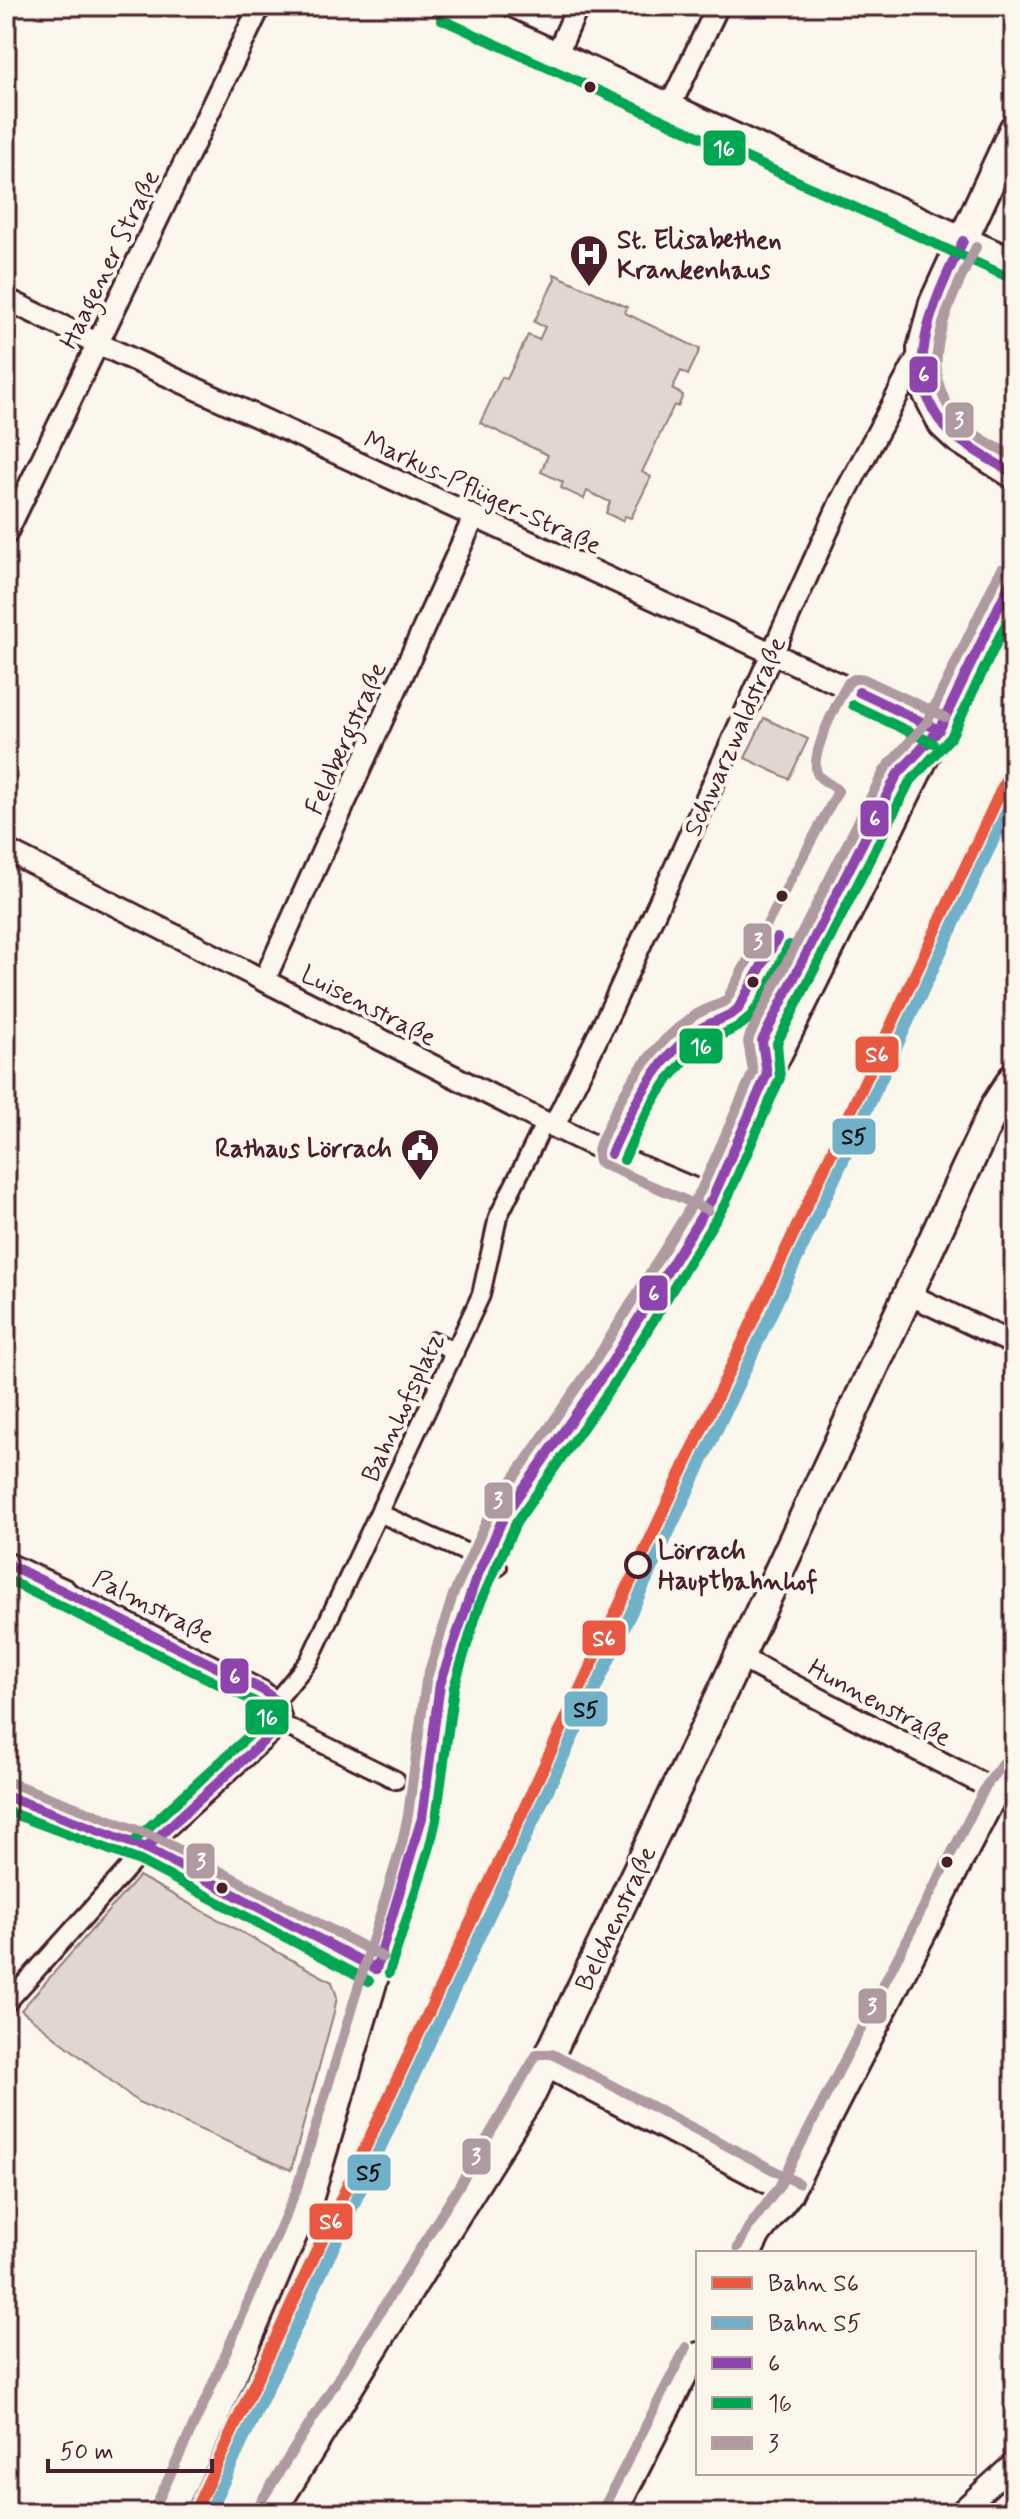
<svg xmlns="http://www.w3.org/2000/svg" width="1020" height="2519" font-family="Mynerve,sans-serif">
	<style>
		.green { fill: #e2d7d0; stroke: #967b7e; stroke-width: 2 }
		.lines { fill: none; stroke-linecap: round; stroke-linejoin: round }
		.pedestrian-casing { stroke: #4a1f2b; stroke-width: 22 }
		.minor-casing { stroke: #4a1f2b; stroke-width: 26 }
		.secondary-casing { stroke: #4a1f2b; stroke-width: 34 }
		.pedestrian { stroke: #fbf7ec; stroke-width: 16 }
		.minor { stroke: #fbf7ec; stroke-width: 20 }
		.secondary { stroke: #fbf7ec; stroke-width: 28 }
		.bus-1-casing { stroke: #fbf7ec; stroke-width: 16 }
		.bus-2-casing { stroke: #fbf7ec; stroke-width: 16 }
		.bus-3-casing { stroke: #fbf7ec; stroke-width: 16 }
		.bus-1 { stroke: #8e44ad; stroke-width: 10 }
		.bus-2 { stroke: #00a651; stroke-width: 10 }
		.bus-3 { stroke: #ae9aa0; stroke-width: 10 }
		.rail-1-casing { stroke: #fbf7ec; stroke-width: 18 }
		.rail-2-casing { stroke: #fbf7ec; stroke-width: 18 }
		.rail-1 { stroke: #e9583f; stroke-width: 12 }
		.rail-2 { stroke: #70b0c9; stroke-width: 12 }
		.bus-dot { fill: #4a1f2b; stroke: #fbf7ec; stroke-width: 3 }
		.stop-dot { fill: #fbf7ec; stroke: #4a1f2b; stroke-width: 4 }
		.labels { text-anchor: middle; stroke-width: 8; stroke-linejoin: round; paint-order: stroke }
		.poi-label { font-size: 26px; font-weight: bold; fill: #4a1f2b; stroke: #fbf7ec; text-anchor: start }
		.street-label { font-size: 26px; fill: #4a1f2b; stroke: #fbf7ec }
		.stop-label { font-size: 26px; font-weight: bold; fill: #4a1f2b; stroke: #fbf7ec; text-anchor: start }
		.line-badge { stroke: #fbf7ec; stroke-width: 3 }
		.badge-label { font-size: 22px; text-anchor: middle; font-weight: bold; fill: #fff }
		.pale-badge-label { font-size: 22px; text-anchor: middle; font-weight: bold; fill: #111 }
	</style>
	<rect width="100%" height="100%" fill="#fbf7ec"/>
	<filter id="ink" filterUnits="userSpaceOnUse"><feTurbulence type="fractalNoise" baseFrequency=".0125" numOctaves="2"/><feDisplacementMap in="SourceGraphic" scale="16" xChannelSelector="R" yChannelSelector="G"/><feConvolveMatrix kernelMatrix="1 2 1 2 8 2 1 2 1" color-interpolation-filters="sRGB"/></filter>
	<g filter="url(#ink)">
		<g class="green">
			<polygon points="554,274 627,307 625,313 700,349 688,375 681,371 672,389 683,395 678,407 674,405 642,472 651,477 631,518 625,516 622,521 606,513 610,502 587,491 584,499 561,488 563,482 541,472 548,455 480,423 502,377 507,379 528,335 539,340 545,327 534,322 555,279"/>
			<polygon points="764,718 808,739 789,779 745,758"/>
			<polygon points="139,1876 332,1982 337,1997 334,2012 291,2170 138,2102 21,2010"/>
		</g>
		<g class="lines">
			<g class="pedestrian-casing">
				<g id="pedestrian">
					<polyline points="434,1341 455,1352"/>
					<polyline points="379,1513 498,1567"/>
					<polyline points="276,1701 309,1661 481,1295 498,1217 545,1122"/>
					<polyline points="277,1729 288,1727 396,1780"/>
					<polyline points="6,1796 146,1848 266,1912"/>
					<polyline points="6,2004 146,1848 277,1729 282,1716 276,1701 263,1690 65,1590"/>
				</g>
			</g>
			<g class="minor-casing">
				<g id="minor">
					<polyline points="556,56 577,8"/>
					<polyline points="669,108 718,6"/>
					<polyline points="6,299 97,343 939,730"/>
					<polyline points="6,534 260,6"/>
					<polyline points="6,850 536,1118 611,1154 713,1197"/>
					<polyline points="264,981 474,517"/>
					<polyline points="554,1126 612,1007 841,501 922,349"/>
					<polyline points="908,1294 1014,1344"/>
					<polyline points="6,1563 65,1590"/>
					<polyline points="739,1657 998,1792"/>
					<polyline points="266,1912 376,1969"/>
					<polyline points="545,2066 791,2195"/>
					<polyline points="751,2253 760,2235 791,2195 998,1792 1014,1771"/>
					<polyline points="616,2513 698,2353"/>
					<polyline points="959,2513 1014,2463"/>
				</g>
			</g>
			<g class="secondary-casing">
				<g id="secondary">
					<polyline points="447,6 747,144 1014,264"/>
					<polyline points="1014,129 934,303 922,349 924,386 943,424 958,438 1014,474"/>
					<polyline points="491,1544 504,1516 608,1368 713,1197 767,1074 1014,575"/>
					<polyline points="168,2513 219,2405 309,2196 376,1969 415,1847 422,1818 440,1684 475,1581"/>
					<polyline points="270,2513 532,2092 739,1657 996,1105 1014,1077"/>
				</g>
			</g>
			<use href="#pedestrian" class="pedestrian"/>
			<use href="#minor" class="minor"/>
			<use href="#secondary" class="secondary"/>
			<g class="bus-1-casing">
				<g id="bus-1">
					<path d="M963,241C935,299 894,380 952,434C971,450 993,461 1014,474"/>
					<polyline points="859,692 939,730"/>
					<polyline points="767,1074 762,1041 897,775 939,730 1014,575"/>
					<path d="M611,1154C632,1107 656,1058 700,1029C712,1021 727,1019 738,1009L777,938"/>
					<polyline points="6,1563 263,1690 276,1701 282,1716 277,1729 146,1848"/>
					<polyline points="6,1796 146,1848 376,1969"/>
					<polyline points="376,1969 422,1818 440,1684 475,1581 504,1516 608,1368 713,1197 767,1074"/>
				</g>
			</g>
			<g class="bus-2-casing">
				<g id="bus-2">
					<polyline points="441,19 1008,277"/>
					<polyline points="853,705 933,743"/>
					<path d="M624,1160C643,1115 665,1074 704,1044C717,1034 735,1032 747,1020C766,1000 776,969 789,945"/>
					<polyline points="6,1579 255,1702 264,1709 267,1716 265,1721 137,1838"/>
					<polyline points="6,1811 140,1861 369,1981"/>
					<polyline points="389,1973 429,1850 436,1820 454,1687 479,1606 516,1523 620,1375 725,1204 780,1078 777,1043 909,783 951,737 1014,607"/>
				</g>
			</g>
			<g class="bus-3-casing">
				<g id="bus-3">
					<path d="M976,247C952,298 911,369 958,419C973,436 995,446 1014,457"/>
					<path d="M708,1210L600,1163C594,1151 602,1140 607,1128C625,1085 653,1045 692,1017C702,1010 715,1006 726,1001L838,791C833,784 823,782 818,775C807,758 839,699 848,683L854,679H864L945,717"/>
					<polyline points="11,1783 153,1836 383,1957"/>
					<polyline points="738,2247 748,2228 779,2187 986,1786 1003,1763"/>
					<polyline points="258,2506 456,2191 537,2054 552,2054 798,2183"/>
					<polyline points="155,2507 206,2399 296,2191 402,1843 408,1815 426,1681 453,1595 492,1509 596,1360 701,1190 753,1072 748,1042 750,1035 885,769 927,722 1001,569"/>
					<polyline points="604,2507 686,2347"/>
				</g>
			</g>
			<use href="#bus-1" class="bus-1"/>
			<use href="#bus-2" class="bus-2"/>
			<use href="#bus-3" class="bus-3"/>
			<g class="rail-1-casing">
				<polyline id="rail-1" points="194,2513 1014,763"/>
			</g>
			<g class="rail-2-casing">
				<polyline id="rail-2" points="209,2513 1014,796"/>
			</g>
			<use href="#rail-1" class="rail-1"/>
			<use href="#rail-2" class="rail-2"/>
		</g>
	</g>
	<defs>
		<g id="hospital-pin" transform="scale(2)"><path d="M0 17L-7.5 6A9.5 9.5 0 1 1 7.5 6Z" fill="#4a1f2b" stroke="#fbf7ec"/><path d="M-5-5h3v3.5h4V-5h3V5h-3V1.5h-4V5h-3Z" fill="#fff"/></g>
		<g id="civic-pin" transform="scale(2)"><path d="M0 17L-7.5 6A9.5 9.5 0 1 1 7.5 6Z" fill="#4a1f2b" stroke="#fbf7ec"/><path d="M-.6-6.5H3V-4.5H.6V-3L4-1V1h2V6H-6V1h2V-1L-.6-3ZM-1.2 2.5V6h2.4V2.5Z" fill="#fff"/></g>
	</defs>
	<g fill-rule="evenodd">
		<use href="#hospital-pin" x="589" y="254"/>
		<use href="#civic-pin" x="420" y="1148"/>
	</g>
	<g class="bus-dot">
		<circle cx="590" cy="87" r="7"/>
		<circle cx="782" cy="896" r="7"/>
		<circle cx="753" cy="982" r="7"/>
		<circle cx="947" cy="1862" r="7"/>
		<circle cx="222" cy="1888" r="7"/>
	</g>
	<circle class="stop-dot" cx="638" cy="1565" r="12"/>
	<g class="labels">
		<g class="poi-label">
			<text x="617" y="248">St. Elisabethen<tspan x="617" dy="30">Krankenhaus</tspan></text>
			<text x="392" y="1157" text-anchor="end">Rathaus Lörrach</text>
		</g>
		<g class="street-label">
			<text transform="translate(109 259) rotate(-64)" y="9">Haagener Straße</text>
			<text transform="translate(483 492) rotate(25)" y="9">Markus-Pflüger-Straße</text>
			<text transform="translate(734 736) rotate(-66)" y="9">Schwarzwaldstraße</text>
			<text transform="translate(345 738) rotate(-66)" y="9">Feldbergstraße</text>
			<text transform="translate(369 1005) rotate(27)" y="9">Luisenstraße</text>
			<text transform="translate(402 1407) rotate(-65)" y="9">Bahnhofsplatz</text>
			<text transform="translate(154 1606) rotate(27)" y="9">Palmstraße</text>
			<text transform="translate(880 1702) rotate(28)" y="9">Hunnenstraße</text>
			<text transform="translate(615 1918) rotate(-65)" y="9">Belchenstraße</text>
		</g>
		<g class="stop-label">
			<text x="658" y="1559">Lörrach<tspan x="658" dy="30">Hauptbahnhof</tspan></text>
		</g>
	</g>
	<g class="line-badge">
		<rect x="702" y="129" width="45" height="38" rx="8" fill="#00a651"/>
		<rect x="908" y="355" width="31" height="39" rx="8" fill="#8e44ad"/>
		<rect x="944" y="401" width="31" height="38" rx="8" fill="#ae9aa0"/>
		<rect x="859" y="799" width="31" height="39" rx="8" fill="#8e44ad"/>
		<rect x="742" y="922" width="31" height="38" rx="8" fill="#ae9aa0"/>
		<rect x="678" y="1027" width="46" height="38" rx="8" fill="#00a651"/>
		<rect x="854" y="1035" width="46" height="39" rx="8" fill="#e9583f"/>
		<rect x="831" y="1117" width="46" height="39" rx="8" fill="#70b0c9"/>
		<rect x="638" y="1274" width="31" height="38" rx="8" fill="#8e44ad"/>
		<rect x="483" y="1481" width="31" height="39" rx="8" fill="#ae9aa0"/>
		<rect x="581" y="1619" width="46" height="38" rx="8" fill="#e9583f"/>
		<rect x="219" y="1657" width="31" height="38" rx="8" fill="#8e44ad"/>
		<rect x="563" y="1690" width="46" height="38" rx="8" fill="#70b0c9"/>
		<rect x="244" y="1698" width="46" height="38" rx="8" fill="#00a651"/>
		<rect x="185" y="1842" width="31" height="38" rx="8" fill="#ae9aa0"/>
		<rect x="857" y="1987" width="31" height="38" rx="8" fill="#ae9aa0"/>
		<rect x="461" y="2137" width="31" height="39" rx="8" fill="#ae9aa0"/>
		<rect x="346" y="2153" width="46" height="39" rx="8" fill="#70b0c9"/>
		<rect x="308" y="2202" width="46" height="39" rx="8" fill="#e9583f"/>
	</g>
	<g class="badge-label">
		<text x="724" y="156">16</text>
		<text x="924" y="382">6</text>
		<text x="959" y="428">3</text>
		<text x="875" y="826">6</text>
		<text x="758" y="949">3</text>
		<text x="701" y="1054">16</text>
		<text x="877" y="1062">S6</text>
		<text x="654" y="1301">6</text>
		<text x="498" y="1508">3</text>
		<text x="604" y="1646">S6</text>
		<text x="235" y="1684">6</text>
		<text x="267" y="1725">16</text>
		<text x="201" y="1869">3</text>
		<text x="872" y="2014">3</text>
		<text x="476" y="2164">3</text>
		<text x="331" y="2229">S6</text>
	</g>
	<g class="pale-badge-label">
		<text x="854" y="1144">S5</text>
		<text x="586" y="1717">S5</text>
		<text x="369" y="2180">S5</text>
	</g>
	<rect width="1020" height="2519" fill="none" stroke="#fbf7ec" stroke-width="32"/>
	<rect x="16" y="16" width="988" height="2487" fill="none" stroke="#4a1f2b" stroke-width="3" filter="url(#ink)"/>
	<rect x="696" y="2251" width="280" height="224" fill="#fbf7ec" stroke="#b4a19f" stroke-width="2"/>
	<rect x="712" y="2277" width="40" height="12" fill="#e9583f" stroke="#b4a19f" stroke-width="2"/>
	<text x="768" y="2291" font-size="24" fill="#4a1f2b">Bahn S6</text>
	<rect x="712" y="2317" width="40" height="12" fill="#70b0c9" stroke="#b4a19f" stroke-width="2"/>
	<text x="768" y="2331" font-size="24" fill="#4a1f2b">Bahn S5</text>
	<rect x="712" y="2357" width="40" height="12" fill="#8e44ad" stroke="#b4a19f" stroke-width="2"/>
	<text x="768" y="2371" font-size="24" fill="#4a1f2b">6</text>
	<rect x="712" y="2397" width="40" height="12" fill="#00a651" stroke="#b4a19f" stroke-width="2"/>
	<text x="768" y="2411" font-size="24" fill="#4a1f2b">16</text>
	<rect x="712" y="2437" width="40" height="12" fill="#ae9aa0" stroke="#b4a19f" stroke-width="2"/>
	<text x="768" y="2451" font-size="24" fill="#4a1f2b">3</text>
	<path d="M48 2459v12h164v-12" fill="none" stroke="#4a1f2b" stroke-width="4"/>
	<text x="60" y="2459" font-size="24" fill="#4a1f2b" stroke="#fbf7ec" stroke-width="6" paint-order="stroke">50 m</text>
</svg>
